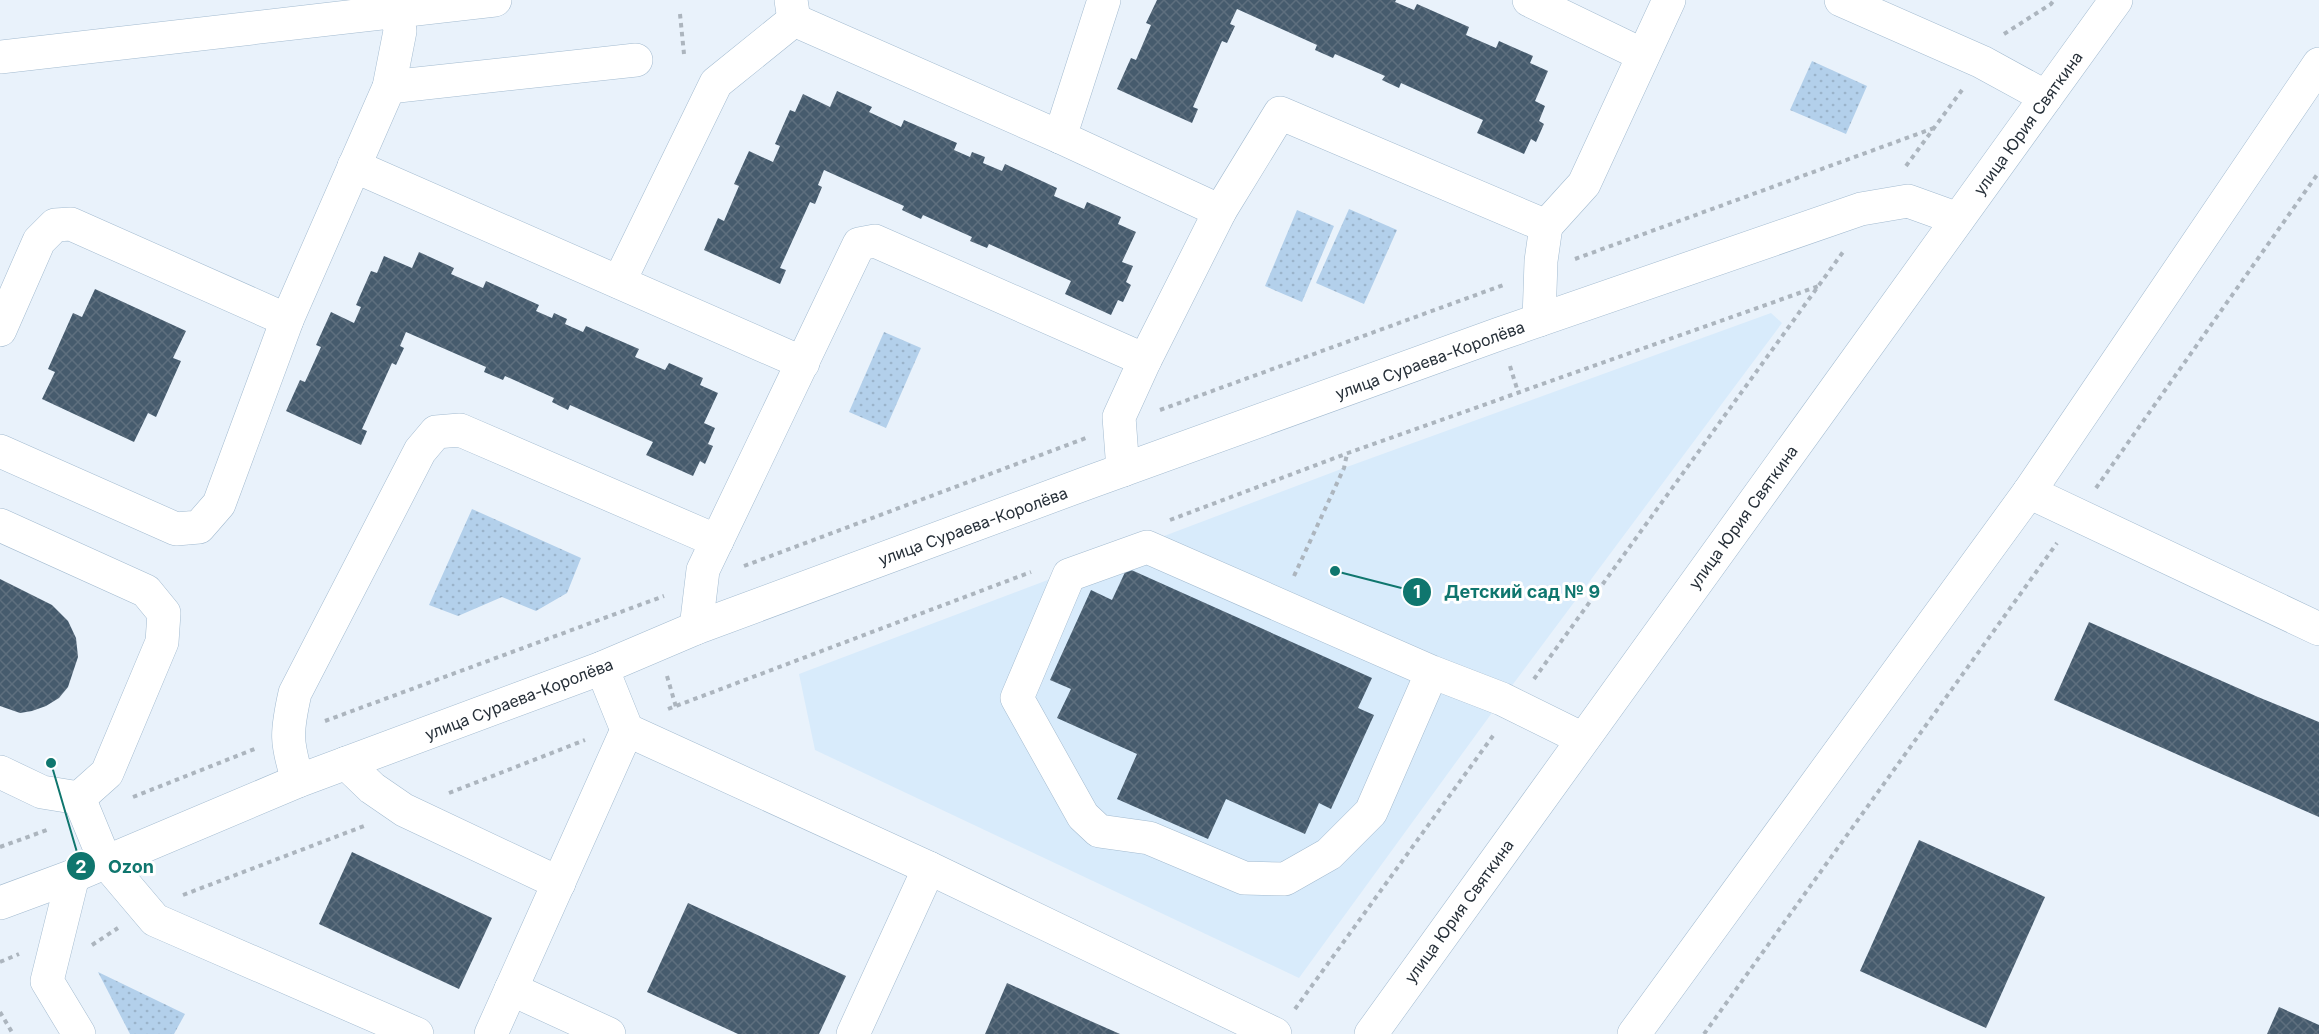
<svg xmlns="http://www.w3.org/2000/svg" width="2319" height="1034" font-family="Inter,sans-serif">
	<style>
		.built { fill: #d8ebfb }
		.grass { fill: url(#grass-dots) }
		.building { fill: url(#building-cross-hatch) }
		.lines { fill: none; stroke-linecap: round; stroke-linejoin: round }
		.minor-casing { stroke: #a3bbd0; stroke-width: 34 }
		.path { stroke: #acb5be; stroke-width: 4; stroke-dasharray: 4.5 4.5; stroke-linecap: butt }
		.minor { stroke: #fff; stroke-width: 33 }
		.labels { text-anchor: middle; stroke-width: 6; stroke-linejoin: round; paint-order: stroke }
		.street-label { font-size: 16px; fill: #273039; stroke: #fff }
		.leader { fill: none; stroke: #0f766e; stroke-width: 2 }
		.callout-dot { fill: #0f766e; stroke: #fff; stroke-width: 2 }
		.mark-label { font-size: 18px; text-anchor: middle; font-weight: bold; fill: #fff }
		.callout-label { font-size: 18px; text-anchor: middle; font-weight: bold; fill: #0f766e; stroke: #fff; stroke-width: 6; stroke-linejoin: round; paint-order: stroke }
	</style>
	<defs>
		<pattern id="grass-dots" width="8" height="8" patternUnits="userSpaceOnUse" patternTransform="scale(1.5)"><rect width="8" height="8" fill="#b3d0eb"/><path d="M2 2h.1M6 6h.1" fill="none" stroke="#9ab3ca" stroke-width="1.8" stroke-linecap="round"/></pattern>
		<pattern id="building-cross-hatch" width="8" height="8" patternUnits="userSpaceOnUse" patternTransform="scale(1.5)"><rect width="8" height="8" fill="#465b6d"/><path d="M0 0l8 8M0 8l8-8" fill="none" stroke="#5e6f7e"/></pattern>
	</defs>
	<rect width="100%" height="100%" fill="#e9f2fb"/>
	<polygon class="built" points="1771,313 1782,323 1502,699 1299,978 815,750 799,674 1344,468"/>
	<g class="grass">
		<polygon points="1812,61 1867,86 1846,134 1790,110"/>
		<polygon points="1349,209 1397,230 1364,304 1316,283"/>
		<polygon points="1297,210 1334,226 1302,302 1265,286"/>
		<polygon points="884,332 921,348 886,428 849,412"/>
		<polygon points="472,509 581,558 567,593 536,611 502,597 458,616 429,605"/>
		<polygon points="98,972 185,1014 174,1034 130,1034"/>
	</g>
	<g class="building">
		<polygon points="1157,0 1396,0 1395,2 1414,10 1417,4 1469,27 1466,35 1496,48 1499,41 1533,56 1530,63 1548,71 1535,101 1545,106 1539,121 1544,124 1536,142 1531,139 1524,154 1477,133 1483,120 1401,83 1399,88 1382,80 1385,76 1335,54 1333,58 1315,50 1317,45 1237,9 1230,24 1235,26 1227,43 1222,41 1193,107 1198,109 1192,123 1117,89 1131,58 1136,60 1151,25 1146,23"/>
		<polygon points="837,91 872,107 869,112 901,127 904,120 957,143 954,150 970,157 972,152 985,157 983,163 1002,171 1005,164 1057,188 1054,196 1084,209 1087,202 1121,217 1118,224 1136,232 1122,262 1133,266 1126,282 1131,285 1123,302 1118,300 1111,315 1065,294 1071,281 989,244 987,248 970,241 972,237 923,215 921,219 902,210 904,206 824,170 818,185 822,187 815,204 810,202 780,268 786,270 780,284 704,250 718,218 724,221 739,186 734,184 749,151 773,162 780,146 775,144 790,110 795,112 803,94 830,107"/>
		<polygon points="419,252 454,268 451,274 483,288 486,281 539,305 536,311 552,318 554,313 567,319 565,324 583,332 586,326 639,349 635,357 665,370 669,363 703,378 700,385 718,393 704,423 715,428 708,444 713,446 705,464 700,461 693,476 646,455 653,442 570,405 568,410 552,402 554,398 505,376 503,380 484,372 486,367 406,332 400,346 404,348 396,365 392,363 362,429 367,431 361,445 286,411 300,380 305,382 321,347 316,345 331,312 354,323 361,307 356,305 371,271 377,273 384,256 412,268"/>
		<polygon points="95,289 186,331 173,358 181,361 156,417 148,413 134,442 42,399 55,372 48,369 73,313 82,317"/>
		<polygon points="1127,568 1372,678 1358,708 1374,715 1331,809 1319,803 1305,834 1226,799 1208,839 1117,799 1137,754 1057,718 1071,689 1050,680 1091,590 1112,600"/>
		<polygon points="0,579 52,605 68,621 76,638 78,657 68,687 59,698 46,706 32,711 20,713 0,706"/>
		<polygon points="2089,622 2258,697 2319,722 2319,817 2054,700"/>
		<polygon points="1919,840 2045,897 1986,1028 1860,971"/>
		<polygon points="352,852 492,918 459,989 319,924"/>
		<polygon points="688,903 846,976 819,1034 738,1034 647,992"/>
		<polygon points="1007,983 1086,1019 1120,1034 985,1034"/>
		<polygon points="2279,1007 2319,1025 2319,1034 2267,1034"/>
	</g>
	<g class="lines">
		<g class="minor-casing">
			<g id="minor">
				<polyline points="791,0 794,20 1060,137 1220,211"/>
				<polyline points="1529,0 1643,55"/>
				<polyline points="1841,0 1982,62 2046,97"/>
				<polyline points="0,57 495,0"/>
				<polyline points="389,87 636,60"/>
				<polyline points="1060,137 1104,0"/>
				<polyline points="354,166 803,363"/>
				<polyline points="1546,226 1584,184 1669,0"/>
				<polyline points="619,282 716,83 794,20"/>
				<polyline points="0,330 39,241 55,225 71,224 287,320"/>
				<polyline points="0,451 176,529 199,527 219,504 287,320 389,87 400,31 397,12"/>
				<polyline points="1123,470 1119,417 1145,360 1220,211 1280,113 1546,226 1541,261 1539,320"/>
				<polyline points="2029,492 2319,629"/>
				<polyline points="0,525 146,591 164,613 162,642 107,773 79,798"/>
				<polyline points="696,628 703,570 859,244 875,241 1145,360"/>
				<polyline points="602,668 627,730 929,868 1275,1034"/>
				<polyline points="1432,672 1371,812 1329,854 1285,879 1244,878 1149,838 1099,831 1083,816 1017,698 1069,575 1147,547 1432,672 1502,699 1583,739"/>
				<polyline points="346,763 372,788 404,810 559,883"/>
				<polyline points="0,772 42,792 79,798"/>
				<path d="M298,781C286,742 286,733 295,693L420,451L436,432L460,430L717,541"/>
				<polyline points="79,798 105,861 155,920 417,1034"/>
				<polyline points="73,876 47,981 79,1034"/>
				<polyline points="0,903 73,876 298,781 602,668 696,628 1087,483 1499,334 1861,209 1908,201 1958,219"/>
				<polyline points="511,989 609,1034"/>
				<polyline points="491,1034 627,730"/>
				<polyline points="853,1034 929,868"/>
				<polyline points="1371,1034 2116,0"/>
				<polyline points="1634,1034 2029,492 2319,64"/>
			</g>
		</g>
		<g class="path">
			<polyline points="680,14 684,54"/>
			<polyline points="2004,34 2051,4 2054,0"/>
			<polyline points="1906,166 1962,90"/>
			<polyline points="1575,259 1934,128"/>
			<polyline points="1510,366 1518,392"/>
			<polyline points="1160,410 1506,284"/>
			<polyline points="2096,488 2319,172"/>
			<polyline points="1170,520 1348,453 1819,286"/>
			<polyline points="744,566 1086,438"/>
			<polyline points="1294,576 1344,468 1347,454"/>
			<polyline points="667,676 676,707"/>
			<polyline points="1534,679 1843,252"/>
			<polyline points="668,709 1031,572"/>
			<polyline points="325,721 664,596"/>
			<polyline points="449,793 585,740"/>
			<polyline points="133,797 257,748"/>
			<polyline points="0,847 47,830"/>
			<polyline points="183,895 364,826"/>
			<polyline points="92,945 118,928"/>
			<polyline points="0,962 19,954"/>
			<polyline points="1295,1009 1495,733"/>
			<polyline points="0,1012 13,1034"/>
			<polyline points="1704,1034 2057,543"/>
		</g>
		<use href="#minor" class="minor"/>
	</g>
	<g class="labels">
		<g class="street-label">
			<text transform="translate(2028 123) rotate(-54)" y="6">улица Юрия Святкина</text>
			<text transform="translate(1430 360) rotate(-20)" y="6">улица Сураева-Королёва</text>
			<text transform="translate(1743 517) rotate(-54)" y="6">улица Юрия Святкина</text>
			<text transform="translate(973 526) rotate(-20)" y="6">улица Сураева-Королёва</text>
			<text transform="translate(519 699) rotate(-21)" y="6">улица Сураева-Королёва</text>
			<text transform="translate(1459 911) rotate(-54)" y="6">улица Юрия Святкина</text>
		</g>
	</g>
	<path class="leader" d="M1335 571L1417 592M51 763L81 866"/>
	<g class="callout-dot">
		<circle cx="1335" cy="571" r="6"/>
		<circle cx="51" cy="763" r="6"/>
		<circle cx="1417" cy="592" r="15"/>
		<circle cx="81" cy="866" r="15"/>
	</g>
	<g class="mark-label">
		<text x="1417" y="598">1</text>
		<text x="81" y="873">2</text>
	</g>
	<g class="callout-label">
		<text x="1522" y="598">Детский сад № 9</text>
		<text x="131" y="873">Ozon</text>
	</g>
</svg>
